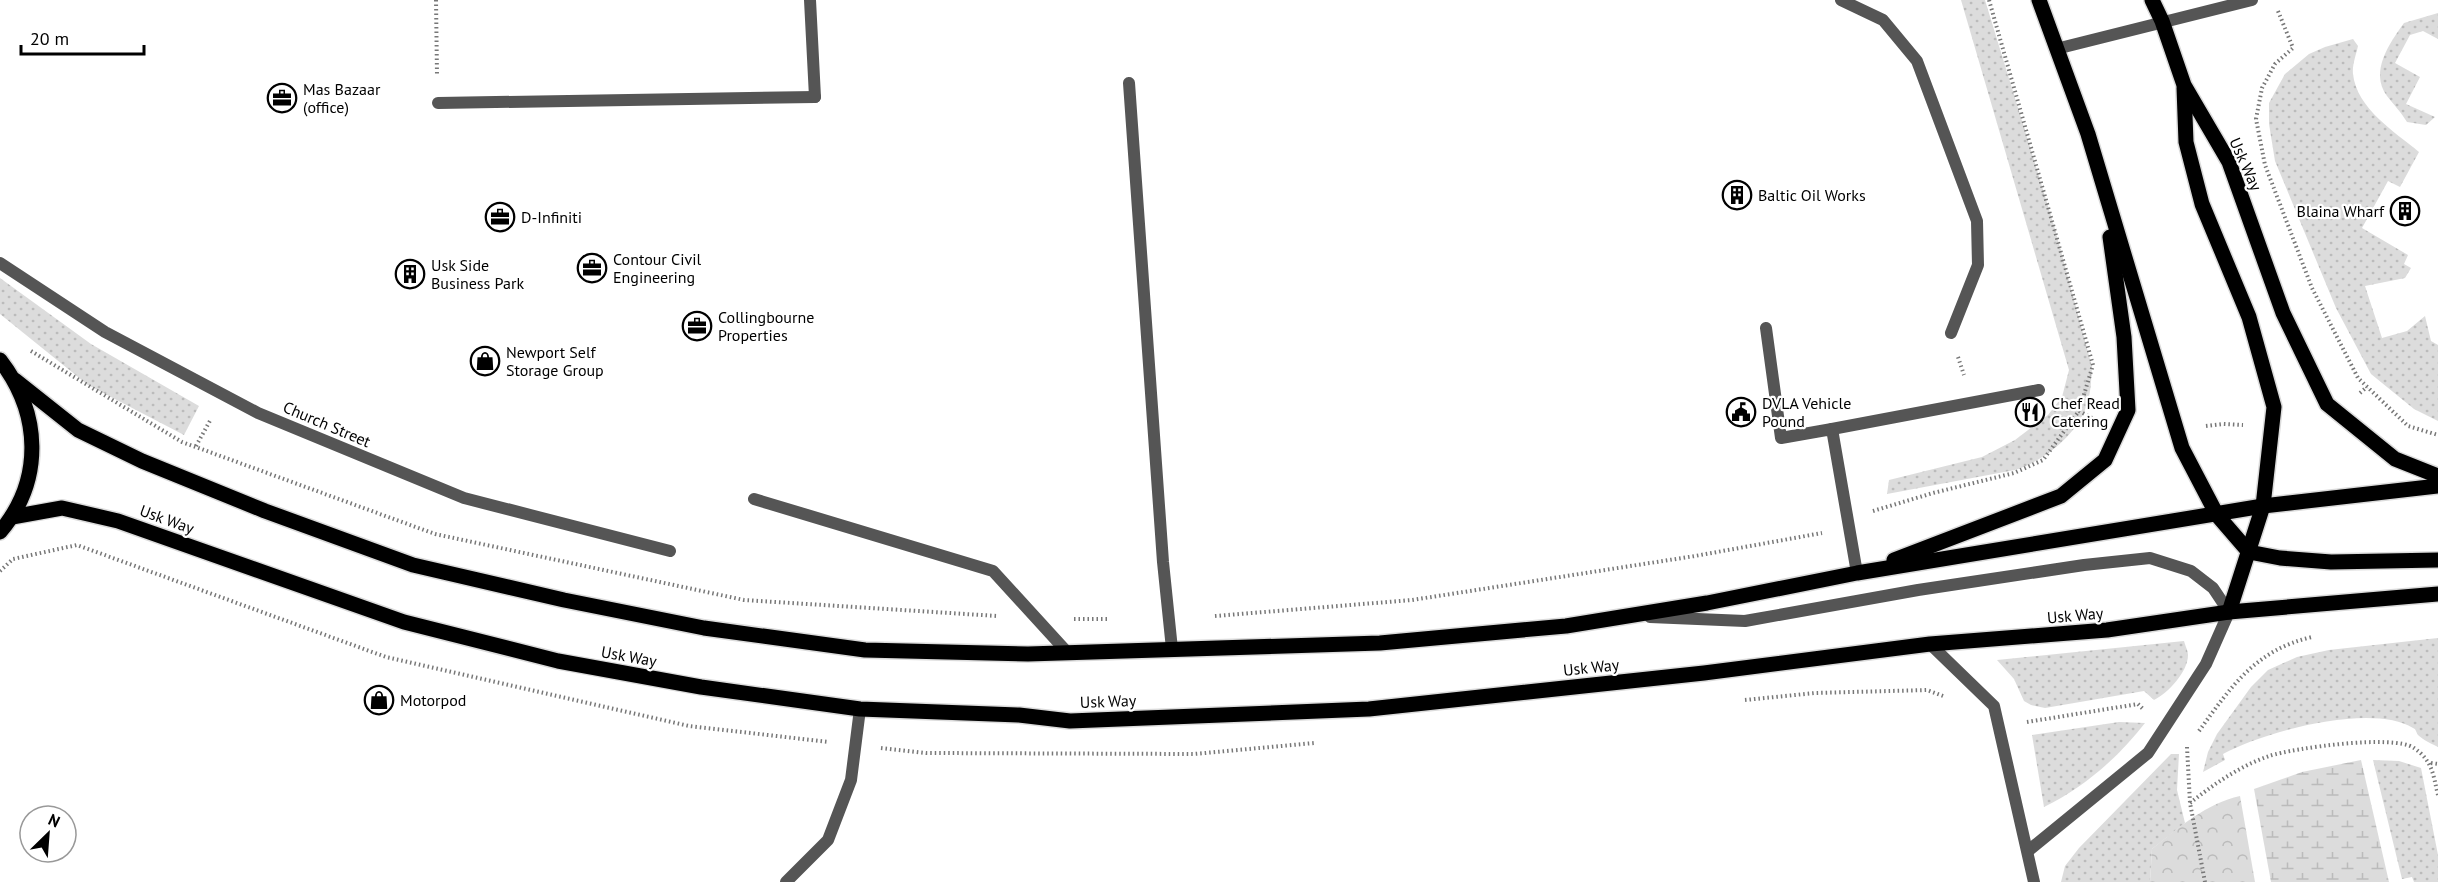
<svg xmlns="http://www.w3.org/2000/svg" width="2438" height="882" font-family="'PT Sans',sans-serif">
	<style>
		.grass { fill: url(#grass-dots) }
		.forest { fill: url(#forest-crowns) }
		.wetland { fill: url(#wetland-marsh) }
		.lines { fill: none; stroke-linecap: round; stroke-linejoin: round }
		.primary-casing { stroke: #dbdbdb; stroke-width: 18 }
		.path { stroke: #777; stroke-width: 4; stroke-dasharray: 1.5 3; stroke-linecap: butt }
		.lane { stroke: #555; stroke-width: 12 }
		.street { stroke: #555; stroke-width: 12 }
		.primary { stroke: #000; stroke-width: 15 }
		.labels { text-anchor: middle; stroke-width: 4.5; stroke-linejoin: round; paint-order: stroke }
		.poi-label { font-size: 16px; fill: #000; stroke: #fff; text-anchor: start }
		.street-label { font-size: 16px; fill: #000; stroke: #fff }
	</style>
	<defs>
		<pattern id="grass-dots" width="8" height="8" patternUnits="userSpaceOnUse" patternTransform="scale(1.5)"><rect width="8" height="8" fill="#dcdcdc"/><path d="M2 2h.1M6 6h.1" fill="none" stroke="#bbb" stroke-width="1.8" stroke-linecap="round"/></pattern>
		<pattern id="forest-crowns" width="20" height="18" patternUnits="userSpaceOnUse" patternTransform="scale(1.5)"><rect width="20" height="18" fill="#dcdcdc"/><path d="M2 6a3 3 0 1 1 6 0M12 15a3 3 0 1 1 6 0" fill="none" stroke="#bbb"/></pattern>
		<pattern id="wetland-marsh" width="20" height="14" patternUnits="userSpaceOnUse" patternTransform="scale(1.5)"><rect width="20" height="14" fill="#dcdcdc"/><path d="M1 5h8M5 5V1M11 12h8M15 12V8" fill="none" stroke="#bbb"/></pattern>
	</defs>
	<rect width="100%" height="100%" fill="#fff"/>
	<g class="grass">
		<path d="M1961,0H1985L2055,229L2092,367C2091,381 2091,396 2085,410C2073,438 2043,461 2015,470L1887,494L1889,480L1982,457L2015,440L2048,415L2062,397L2069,370Z"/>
		<path d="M2438,13V39L2423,31L2410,35L2395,63L2420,77L2406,104L2435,117L2426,125L2407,122C2401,112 2394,105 2387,96C2369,71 2390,43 2404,23Z"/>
		<path d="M2353,39L2358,46C2356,55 2352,65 2353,74C2357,109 2394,131 2419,152L2400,187L2388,181L2362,228L2408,255L2404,264L2411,268L2405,278L2365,286L2382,338L2407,331L2425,316L2431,341L2438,345V421L2414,409L2371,374L2336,308L2275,161L2269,124V103L2285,74L2309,54L2325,47Z"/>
		<polygon points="0,278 91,344 199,406 184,435 88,385 0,314"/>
		<path d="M2438,638V747C2432,744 2423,740 2418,735C2416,732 2416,729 2413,728C2372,702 2262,732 2223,754L2225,760L2203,772L2208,752L2217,734L2251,687L2268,670L2297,657L2329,650Z"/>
		<path d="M2184,641C2185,645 2188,651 2188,655C2188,672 2168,693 2154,700L2144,691L2045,708L2031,705L2024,701L2014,679L1997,660Z"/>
		<path d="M2119,722L2145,723C2118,758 2083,788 2044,807L2032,735Z"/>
		<polygon points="2171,754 2179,754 2177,790 2185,823 2152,849 2150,882 2061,882 2065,866 2079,848"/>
		<polygon points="2373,760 2399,761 2421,768 2438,855 2438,882 2414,882 2412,877 2402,879"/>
	</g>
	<path class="forest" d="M2240,796L2255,882H2150L2152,849C2178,828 2207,803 2240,796Z"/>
	<polygon class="wetland" points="2361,760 2389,882 2271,882 2254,789 2302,772"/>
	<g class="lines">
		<g class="primary-casing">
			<g id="primary">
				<polyline points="2039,0 2088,134 2182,448 2217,515 2249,552 2280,558 2331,562 2438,560"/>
				<polyline points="2152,0 2162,21 2184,85 2229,162 2283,313 2327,404 2395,459 2438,476"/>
				<polyline points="2184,88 2186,142 2202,204 2249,317 2274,407 2263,506 2229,612"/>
				<path d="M0,360C41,413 44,480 0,532"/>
				<polyline points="15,380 78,430 142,461 265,511 413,565 564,600 704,628 865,650 1028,654 1380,643 1566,626 1707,603 1857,573 2263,506 2438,486"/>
				<polyline points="12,517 62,508 118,521 404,622 558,661 701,687 860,709 1019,715 1070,721 1369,709 1704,673 1930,644 2107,630 2229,612 2438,594"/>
				<polyline points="1894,560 2061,496 2105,460 2128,410 2124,337 2110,237"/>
			</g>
		</g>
		<g class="path">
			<polyline points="436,0 437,75"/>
			<polyline points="1989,0 2093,365 2079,411"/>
			<polyline points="2278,11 2293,48 2275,64 2262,88 2256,119 2265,165 2312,288 2358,378 2408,426 2438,435"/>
			<polyline points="31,351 182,442 435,534 744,600 997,616"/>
			<polyline points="1958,357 1964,375"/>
			<polyline points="2360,393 2367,387"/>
			<polyline points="2206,426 2223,424 2243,425"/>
			<polyline points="196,446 211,419"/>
			<polyline points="1873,511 1933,493 2014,473 2043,460 2079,411 2092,418"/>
			<polyline points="0,571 13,559 77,545 386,657 689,726 829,742"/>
			<polyline points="1215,616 1412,600 1695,556 1822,533"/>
			<polyline points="1074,619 1108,619"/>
			<polyline points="1745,700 1815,693 1927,690 1943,696"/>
			<polyline points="2027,722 2138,704 2144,710"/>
			<path d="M2199,731C2231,687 2255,650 2312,637"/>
			<polyline points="2187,747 2190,803 2205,882"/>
			<polyline points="881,748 926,753 1194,754 1314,743"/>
			<polyline points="2431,763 2438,764"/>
			<path d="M2190,803C2214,784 2240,766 2269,756C2294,748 2394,734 2414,748C2433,761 2433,775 2438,795"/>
		</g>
		<g class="lane">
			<polyline points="1841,0 1883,20 1917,61 1977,221 1978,265 1951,333"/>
			<polyline points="1129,83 1163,562 1172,649"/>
			<polyline points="438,103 815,97"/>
			<polyline points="1766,328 1781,438 1832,429 1857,573"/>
			<polyline points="1832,429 2039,390"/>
			<polyline points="754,499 993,571 1067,652"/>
			<polyline points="1650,617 1745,621 1918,590 2084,565 2150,558 2191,571 2213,588 2229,612 2206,664 2148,753 2028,851"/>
			<polyline points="1930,644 1994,706 2034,882"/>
			<polyline points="786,882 828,840 851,780 860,709"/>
		</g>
		<g class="street">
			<polyline points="810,0 815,97"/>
			<polyline points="2056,49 2252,0"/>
			<polyline points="0,263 105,332 258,413 464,498 670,551"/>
		</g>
		<use href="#primary" class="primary"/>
	</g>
	<defs>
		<g id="office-ring" transform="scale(1.5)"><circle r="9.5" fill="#fff" stroke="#000" stroke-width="1.5"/><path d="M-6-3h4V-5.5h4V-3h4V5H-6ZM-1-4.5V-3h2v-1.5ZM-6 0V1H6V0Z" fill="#000"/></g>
		<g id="building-ring" transform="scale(1.5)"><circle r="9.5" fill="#fff" stroke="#000" stroke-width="1.5"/><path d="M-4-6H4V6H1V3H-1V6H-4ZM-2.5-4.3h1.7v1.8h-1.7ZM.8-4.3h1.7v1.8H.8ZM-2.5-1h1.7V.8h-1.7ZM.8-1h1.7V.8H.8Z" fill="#000"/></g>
		<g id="shop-ring" transform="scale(1.5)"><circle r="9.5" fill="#fff" stroke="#000" stroke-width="1.5"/><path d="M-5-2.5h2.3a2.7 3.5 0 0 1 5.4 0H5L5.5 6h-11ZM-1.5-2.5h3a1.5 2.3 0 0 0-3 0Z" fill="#000"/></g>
		<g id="civic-ring" transform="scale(1.5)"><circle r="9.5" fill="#fff" stroke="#000" stroke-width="1.5"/><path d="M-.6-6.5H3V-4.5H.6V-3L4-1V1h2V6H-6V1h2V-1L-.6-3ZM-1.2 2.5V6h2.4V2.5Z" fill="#000"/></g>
		<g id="restaurant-ring" transform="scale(1.5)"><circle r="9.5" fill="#fff" stroke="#000" stroke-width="1.5"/><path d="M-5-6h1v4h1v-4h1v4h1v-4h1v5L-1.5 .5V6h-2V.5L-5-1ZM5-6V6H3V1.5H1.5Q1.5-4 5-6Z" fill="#000"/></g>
	</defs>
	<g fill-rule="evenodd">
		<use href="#office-ring" x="282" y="98"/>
		<use href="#building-ring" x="1737" y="195"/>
		<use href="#building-ring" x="2405" y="211"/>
		<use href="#office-ring" x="500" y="217"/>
		<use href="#office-ring" x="592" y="268"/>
		<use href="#building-ring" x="410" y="274"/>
		<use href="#office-ring" x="697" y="326"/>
		<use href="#shop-ring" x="485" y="361"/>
		<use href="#civic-ring" x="1741" y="412"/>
		<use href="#restaurant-ring" x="2030" y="412"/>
		<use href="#shop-ring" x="379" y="700"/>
	</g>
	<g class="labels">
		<g class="poi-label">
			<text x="303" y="95">Mas Bazaar<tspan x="303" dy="18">(office)</tspan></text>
			<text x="1758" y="201">Baltic Oil Works</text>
			<text x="2384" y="217" text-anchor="end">Blaina Wharf</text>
			<text x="521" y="223">D-Infiniti</text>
			<text x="613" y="265">Contour Civil<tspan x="613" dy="18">Engineering</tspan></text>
			<text x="431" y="271">Usk Side<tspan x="431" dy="18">Business Park</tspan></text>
			<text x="718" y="323">Collingbourne<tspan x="718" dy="18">Properties</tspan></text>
			<text x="506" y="358">Newport Self<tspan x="506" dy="18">Storage Group</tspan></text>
			<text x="1762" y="409">DVLA Vehicle<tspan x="1762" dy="18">Pound</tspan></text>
			<text x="2051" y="409">Chef Read<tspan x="2051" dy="18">Catering</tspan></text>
			<text x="400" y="706">Motorpod</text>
		</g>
		<g class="street-label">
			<text transform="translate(2246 164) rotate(66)" y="6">Usk Way</text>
			<text transform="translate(327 424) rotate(23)" y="6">Church Street</text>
			<text transform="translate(167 519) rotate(20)" y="6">Usk Way</text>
			<text transform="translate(2075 615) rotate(-5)" y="6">Usk Way</text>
			<text transform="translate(629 656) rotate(10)" y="6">Usk Way</text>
			<text transform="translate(1591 667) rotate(-6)" y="6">Usk Way</text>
			<text transform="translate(1108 701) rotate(-2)" y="6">Usk Way</text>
		</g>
	</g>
	<g transform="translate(48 834) rotate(25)"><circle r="28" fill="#ffffff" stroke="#999999" stroke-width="1.5"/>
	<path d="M0-4.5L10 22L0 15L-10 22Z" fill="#000000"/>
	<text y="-9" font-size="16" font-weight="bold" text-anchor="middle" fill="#000000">N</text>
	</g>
	<path d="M21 45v9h123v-9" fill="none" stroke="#000000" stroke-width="3"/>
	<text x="30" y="45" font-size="18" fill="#000000" stroke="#ffffff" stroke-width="4.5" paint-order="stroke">20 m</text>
</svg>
